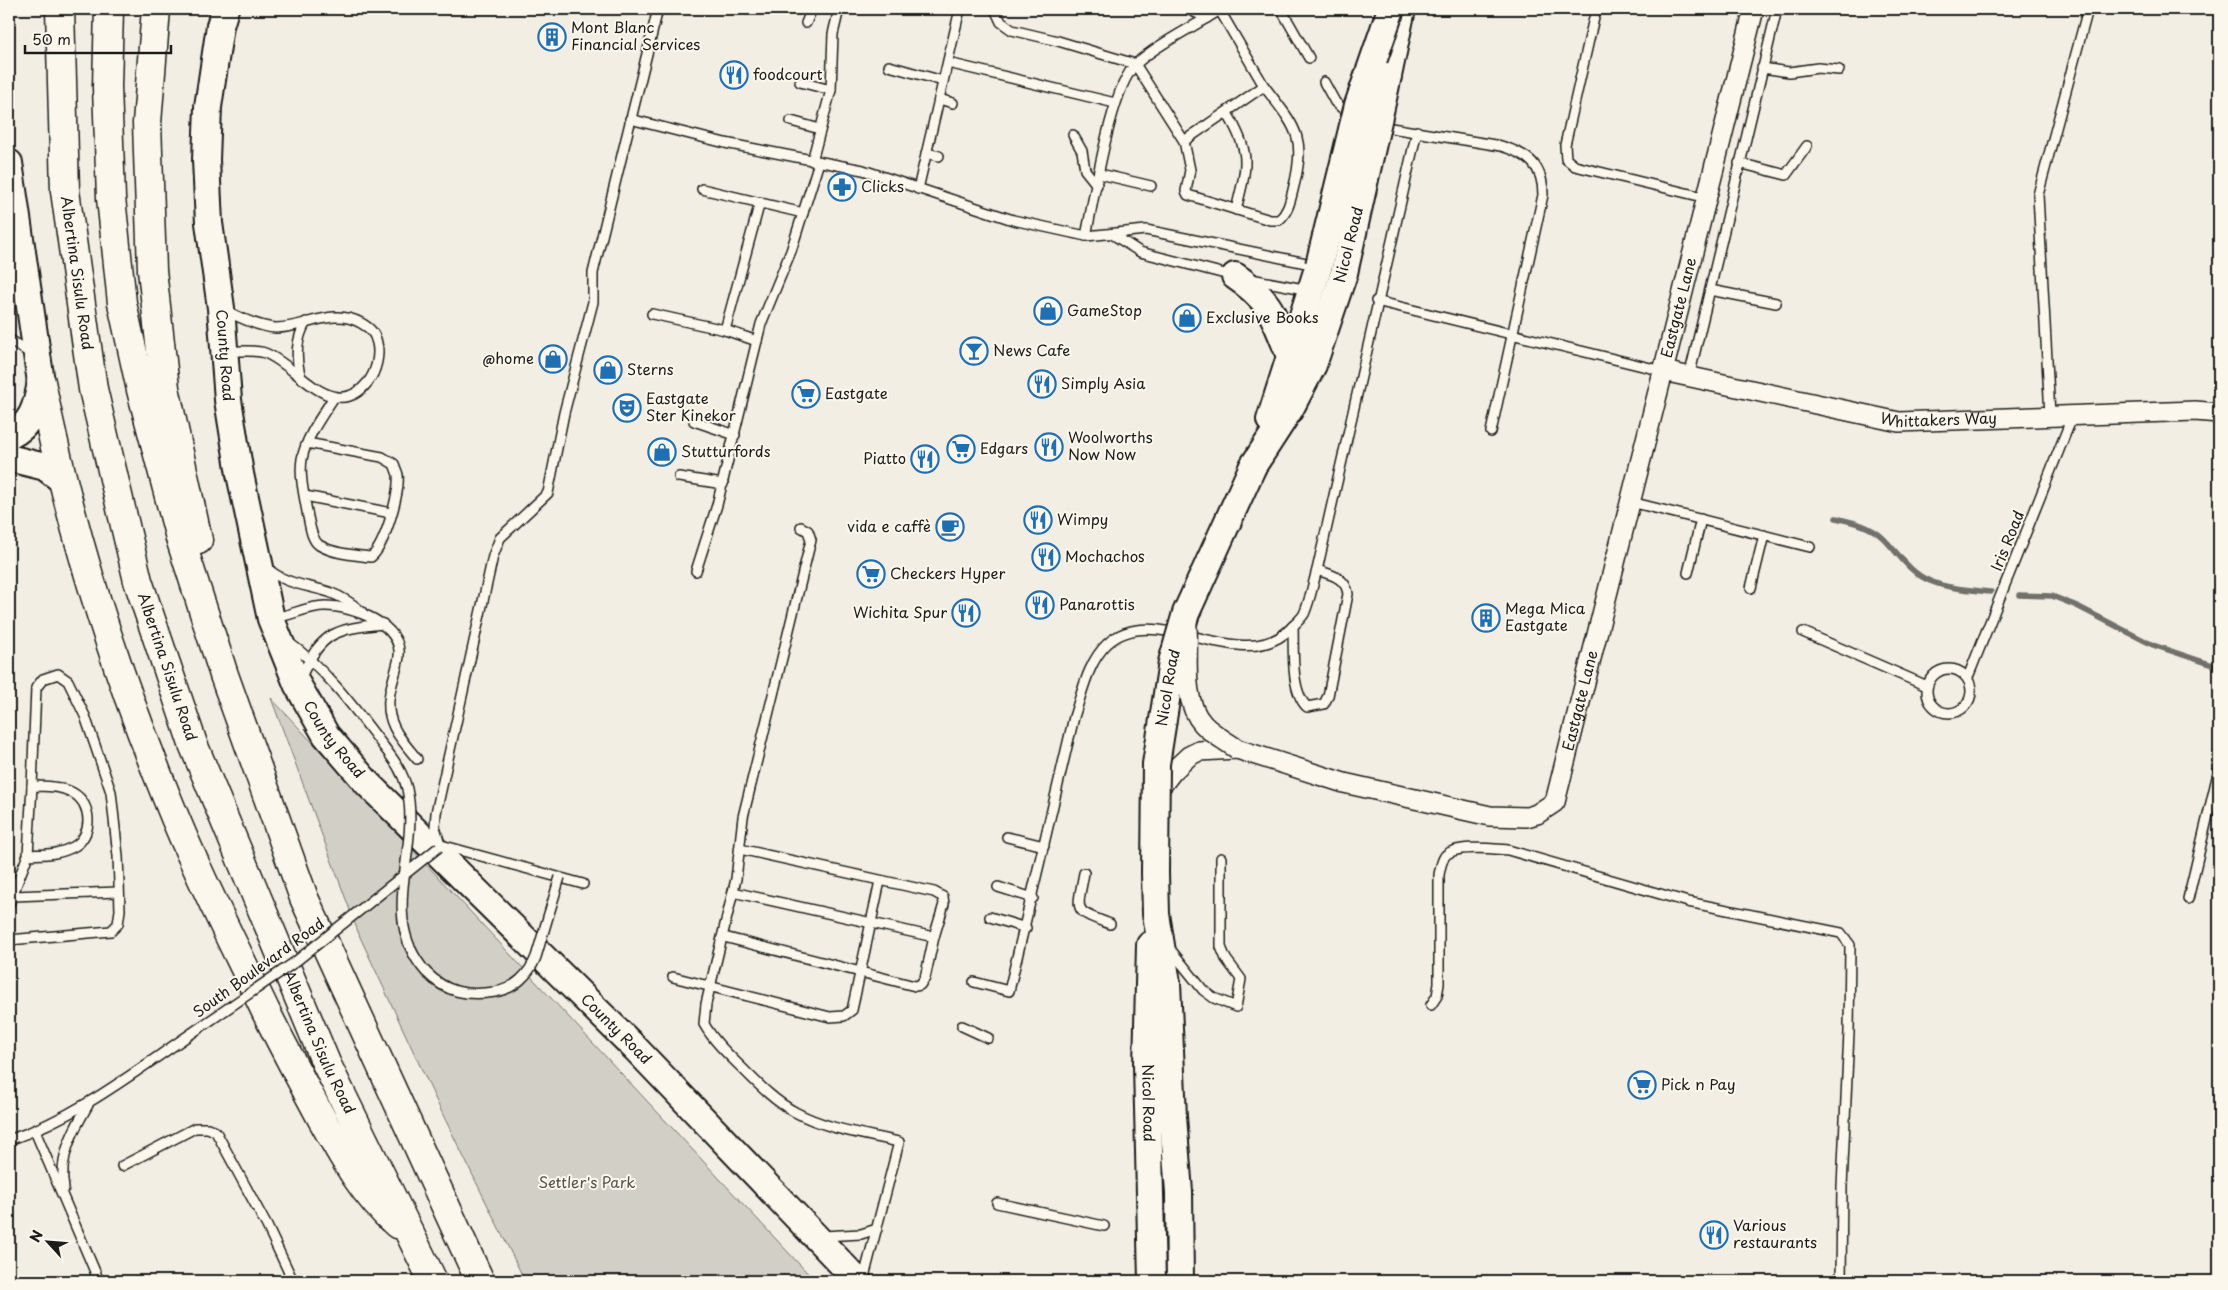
<svg xmlns="http://www.w3.org/2000/svg" width="2228" height="1290" font-family="'Playpen Sans',sans-serif">
	<style>
		.green { fill: #d2cfc6; stroke: #777671 }
		.lines { fill: none; stroke-linecap: round; stroke-linejoin: round }
		.stream { stroke: #716f6b; stroke-width: 5.5 }
		.lane-casing { stroke: #1c1c1c; stroke-width: 12 }
		.street-casing { stroke: #1c1c1c; stroke-width: 22 }
		.secondary-casing { stroke: #1c1c1c; stroke-width: 30 }
		.highway-casing { stroke: #1c1c1c; stroke-width: 31 }
		.lane { stroke: #fbf7ec; stroke-width: 9 }
		.street { stroke: #fbf7ec; stroke-width: 19 }
		.secondary { stroke: #fbf7ec; stroke-width: 26 }
		.highway { stroke: #fbf7ec; stroke-width: 28 }
		.lane-bridge-casing { stroke: #1c1c1c; stroke-width: 12; stroke-linecap: butt }
		.street-bridge-casing { stroke: #1c1c1c; stroke-width: 22; stroke-linecap: butt }
		.secondary-bridge-casing { stroke: #1c1c1c; stroke-width: 30; stroke-linecap: butt }
		.lane-bridge { stroke: #fbf7ec; stroke-width: 9 }
		.street-bridge { stroke: #fbf7ec; stroke-width: 19 }
		.secondary-bridge { stroke: #fbf7ec; stroke-width: 26 }
		.labels { text-anchor: middle; stroke-width: 4; stroke-linejoin: round; paint-order: stroke }
		.poi-label { font-size: 15px; fill: #1c1c1c; stroke: #fbf7ec; text-anchor: start }
		.street-label { font-size: 15px; fill: #1c1c1c; stroke: #fbf7ec }
		.park-label { font-size: 15px; fill: #53524f; stroke: #fbf7ec }
	</style>
	<rect width="100%" height="100%" fill="#f2eee4"/>
	<filter id="ink" filterUnits="userSpaceOnUse"><feTurbulence type="fractalNoise" baseFrequency=".02" numOctaves="2"/><feDisplacementMap in="SourceGraphic" scale="10" xChannelSelector="R" yChannelSelector="G"/><feConvolveMatrix kernelMatrix="1 2 1 2 8 2 1 2 1" color-interpolation-filters="sRGB"/></filter>
	<g filter="url(#ink)">
		<polygon class="green" points="271,698 815,1281 525,1281 443,1115 360,937"/>
		<g class="lines">
			<g class="stream">
				<path d="M1836,518C1852,522 1869,525 1882,537C1898,552 1908,572 1930,581C1949,589 1971,590 1991,592"/>
				<polyline points="2019,595 2052,596 2077,606 2153,645 2219,667"/>
			</g>
			<g class="lane-casing">
				<g id="lane">
					<path d="M995,9L1001,22L1012,30L1058,41L1135,64L1184,141L1190,170L1186,191L1188,195L1270,220H1279C1288,212 1290,202 1293,190C1307,136 1296,128 1264,86"/>
					<polyline points="1188,9 1207,18"/>
					<polyline points="1281,9 1309,58"/>
					<polyline points="1596,9 1565,145 1566,159 1575,166 1707,198"/>
					<polyline points="806,23 812,9"/>
					<polyline points="948,63 1115,103"/>
					<polyline points="889,66 943,81"/>
					<polyline points="1762,68 1789,72 1818,68 1839,70"/>
					<polyline points="800,82 831,90"/>
					<polyline points="1324,82 1335,102 1353,118"/>
					<polyline points="939,99 953,103"/>
					<path d="M1227,113C1252,154 1247,165 1236,210"/>
					<polyline points="630,119 725,143 863,170 1013,220 1086,236 1146,230 1316,265"/>
					<polyline points="791,121 820,129"/>
					<path d="M1379,126L1501,146C1528,154 1543,165 1543,195L1491,432"/>
					<polyline points="1073,135 1082,151 1085,170 1097,185"/>
					<polyline points="1184,141 1264,86 1219,9"/>
					<polyline points="926,153 939,156"/>
					<polyline points="812,161 831,90 833,34 839,9"/>
					<polyline points="1739,163 1786,175 1807,146"/>
					<polyline points="1100,174 1151,186"/>
					<polyline points="702,189 803,213"/>
					<polyline points="918,189 960,9"/>
					<polyline points="1112,234 1140,252 1233,276"/>
					<path d="M1086,236C1094,199 1111,86 1136,64C1156,45 1195,26 1220,10"/>
					<polyline points="1251,279 1309,290"/>
					<polyline points="1710,290 1776,303"/>
					<polyline points="1376,301 1663,371"/>
					<path d="M225,310C240,318 259,327 276,328C305,328 333,307 361,323C370,328 375,333 377,343C380,355 376,372 368,382C334,425 297,365 265,353C255,349 238,352 227,351"/>
					<polyline points="652,314 725,330 760,202"/>
					<polyline points="725,330 757,341"/>
					<polyline points="9,339 31,354"/>
					<polyline points="1689,377 1777,9"/>
					<path d="M301,378C295,358 296,339 306,322"/>
					<polyline points="2050,415 2038,195 2088,9"/>
					<polyline points="694,421 735,435"/>
					<path d="M307,443L382,457L394,464C395,467 397,471 398,475C400,492 385,546 371,557C354,555 334,554 319,545C311,539 310,525 308,517C305,499 299,477 302,459C306,437 322,416 334,397"/>
					<polyline points="679,477 723,484"/>
					<polyline points="305,496 391,513"/>
					<polyline points="1631,502 1810,547"/>
					<path d="M801,527L808,531L811,540L743,817L736,879L706,1004L704,1024C714,1042 730,1056 745,1071C760,1086 776,1102 795,1112C826,1129 865,1134 899,1142L863,1281"/>
					<path d="M267,568C284,584 307,585 329,592C342,597 352,603 362,612"/>
					<polyline points="696,571 717,505 761,324 791,251 819,162"/>
					<polyline points="1688,573 1701,519"/>
					<polyline points="1751,588 1764,535"/>
					<path d="M273,618C291,616 307,606 325,606C352,606 403,624 399,657C396,675 387,692 389,710C391,730 405,744 417,759"/>
					<path d="M1293,626C1294,649 1290,691 1307,707L1324,704L1328,696L1348,594C1346,577 1331,575 1317,570"/>
					<polyline points="1803,632 1927,686"/>
					<path d="M288,642C327,670 355,709 384,747"/>
					<circle cx="1949" cy="691" r="22"/>
					<path d="M301,677C322,632 334,629 383,624"/>
					<polyline points="1968,677 2073,415"/>
					<polyline points="1007,837 1044,846"/>
					<polyline points="440,844 435,827 436,813 493,556 500,538 548,493 564,413 593,302 593,273 658,9"/>
					<polyline points="441,845 583,884"/>
					<polyline points="740,849 934,892 943,897 944,904 934,937"/>
					<path d="M1084,873C1077,912 1072,910 1110,924"/>
					<polyline points="998,887 1033,898"/>
					<polyline points="13,896 118,892"/>
					<polyline points="2188,899 2219,769"/>
					<path d="M9,904L28,855L32,786C45,786 61,786 73,793C93,804 93,837 73,847C58,855 44,854 28,855"/>
					<polyline points="990,917 1026,928"/>
					<polyline points="724,937 915,986 920,985 925,978 934,937 733,892"/>
					<polyline points="9,940 111,931 118,924 120,910 118,856 111,792 85,716 68,681 58,674 43,679 36,688 32,786"/>
					<polyline points="1170,949 1203,990 1214,998 1236,1007 1241,979 1226,959 1221,947 1221,858"/>
					<polyline points="673,977 830,1017 844,1016 852,1010 880,881"/>
					<path d="M974,982L1009,991L1074,717C1082,693 1088,662 1107,644C1156,598 1242,679 1291,628C1295,624 1301,619 1304,614C1310,601 1313,583 1317,570L1417,131"/>
					<path d="M1431,1005L1437,996L1439,984V875C1440,869 1441,862 1445,856C1455,844 1494,849 1508,850L1688,902L1841,933L1850,945L1849,1032L1842,1187L1841,1281"/>
					<polyline points="962,1026 988,1038"/>
					<polyline points="35,1131 99,1281"/>
					<path d="M9,1140C77,1117 133,1073 192,1033"/>
					<polyline points="122,1166 195,1128 208,1128 216,1132 267,1226 293,1281"/>
					<path d="M64,1189C58,1158 73,1131 88,1105"/>
					<polyline points="997,1203 1104,1226"/>
					<polyline points="823,1236 861,1234 877,1229"/>
				</g>
			</g>
			<g class="street-casing">
				<g id="street">
					<path id="s1" d="M1663,371L1899,422L2195,411L2219,413"/>
					<path id="s2" d="M1155,794L1173,771L1189,756L1199,751L1237,749L1344,783L1490,816L1527,817L1537,814L1555,802L1754,9"/>
				</g>
			</g>
			<g class="secondary-casing">
				<g id="secondary">
					<path id="s3" d="M225,9L220,26L208,107L206,160L209,223L221,308L228,400L240,474L271,619L297,684L326,735L368,784L635,1048L858,1281"/>
					<polyline points="1388,76 1402,9"/>
					<path d="M9,163L41,382C37,406 32,425 9,436"/>
					<path d="M1235,276C1272,301 1274,317 1290,356"/>
					<polyline points="1270,420 1319,265"/>
					<polyline points="9,458 45,467 62,480"/>
					<polyline points="1253,466 1290,409 1313,365 1344,273"/>
					<polyline points="1155,873 1156,914 1167,983 1173,1117 1179,1192 1180,1281"/>
					<path id="s4" d="M1150,945L1147,1065L1152,1281"/>
				</g>
			</g>
			<g class="highway-casing">
				<g id="highway">
					<path id="s5" d="M60,9L65,191L93,389L138,581L193,744L326,1063L433,1281"/>
					<polyline points="109,9 107,87 111,198 122,303 141,390 180,538 224,675 304,898 480,1281"/>
					<polyline points="156,9 147,123 152,270 165,388 198,540"/>
					<path d="M41,382C69,524 113,664 167,798C196,871 232,941 266,1012C284,1048 303,1084 322,1119C343,1157 363,1194 397,1224"/>
				</g>
			</g>
			<use href="#lane" class="lane"/>
			<use href="#street" class="street"/>
			<use href="#secondary" class="secondary"/>
			<use href="#highway" class="highway"/>
			<g class="lane-bridge-casing">
				<g id="lane-bridge">
					<path d="M384,747C394,760 403,772 407,789C421,852 377,917 426,972C446,993 467,996 495,992C514,989 529,975 536,957L560,877"/>
					<polyline points="192,1033 295,962 439,847"/>
				</g>
			</g>
			<g class="street-bridge-casing">
				<path id="street-bridge" d="M1187,627C1189,656 1181,700 1203,724C1212,734 1226,741 1237,749"/>
			</g>
			<g class="secondary-bridge-casing">
				<g id="secondary-bridge">
					<polyline points="1319,265 1358,105 1391,9"/>
					<polyline points="1344,273 1388,76"/>
					<path id="s6" d="M1155,873L1156,764L1172,662L1186,613L1253,466"/>
				</g>
			</g>
			<use href="#lane-bridge" class="lane-bridge"/>
			<use href="#street-bridge" class="street-bridge"/>
			<use href="#secondary-bridge" class="secondary-bridge"/>
		</g>
	</g>
	<defs>
		<g id="building-ring" transform="scale(1.4375)"><circle r="9.5" fill="#fbf7ec" stroke="#1f6fb2" stroke-width="1.5"/><path d="M-4-6H4V6H1V3H-1V6H-4ZM-2.5-4.3h1.7v1.8h-1.7ZM.8-4.3h1.7v1.8H.8ZM-2.5-1h1.7V.8h-1.7ZM.8-1h1.7V.8H.8Z" fill="#1f6fb2"/></g>
		<g id="restaurant-ring" transform="scale(1.4375)"><circle r="9.5" fill="#fbf7ec" stroke="#1f6fb2" stroke-width="1.5"/><path d="M-5-6h1v4h1v-4h1v4h1v-4h1v5L-1.5 .5V6h-2V.5L-5-1ZM5-6V6H3V1.5H1.5Q1.5-4 5-6Z" fill="#1f6fb2"/></g>
		<g id="pharmacy-ring" transform="scale(1.4375)"><circle r="9.5" fill="#fbf7ec" stroke="#1f6fb2" stroke-width="1.5"/><path d="M-2-6h4v4h4v4h-4v4h-4v-4h-4v-4h4Z" fill="#1f6fb2"/></g>
		<g id="shop-ring" transform="scale(1.4375)"><circle r="9.5" fill="#fbf7ec" stroke="#1f6fb2" stroke-width="1.5"/><path d="M-5-2.5h2.3a2.7 3.5 0 0 1 5.4 0H5L5.5 6h-11ZM-1.5-2.5h3a1.5 2.3 0 0 0-3 0Z" fill="#1f6fb2"/></g>
		<g id="bar-ring" transform="scale(1.4375)"><circle r="9.5" fill="#fbf7ec" stroke="#1f6fb2" stroke-width="1.5"/><path d="M-6-5H6L.8 .8V4.5H3.5V6h-7V4.5H-.8V.8Z" fill="#1f6fb2"/></g>
		<g id="supermarket-ring" transform="scale(1.4375)"><circle r="9.5" fill="#fbf7ec" stroke="#1f6fb2" stroke-width="1.5"/><path d="M-6-5.5h2.5l.6 2H6L4.5 2H-2.5L-4.4-4H-6ZM-1.5 3.2a1.3 1.3 0 1 0 .1 0ZM3 3.2a1.3 1.3 0 1 0 .1 0Z" fill="#1f6fb2"/></g>
		<g id="theatre-ring" transform="scale(1.4375)"><circle r="9.5" fill="#fbf7ec" stroke="#1f6fb2" stroke-width="1.5"/><path d="M-5-5.5Q0-4 5-5.5V0Q5 5 0 6Q-5 5-5 0ZM-3.3-2.5H-1v1.5H-3.3ZM1-2.5H3.3v1.5H1ZM-2.8 1Q0 5.5 2.8 1Z" fill="#1f6fb2"/></g>
		<g id="cafe-ring" transform="scale(1.4375)"><circle r="9.5" fill="#fbf7ec" stroke="#1f6fb2" stroke-width="1.5"/><path d="M-5.5-4.5H6V0H3Q3 3.5 0 3.5H-2.5Q-5.5 3.5-5.5 0ZM3-3.2v2h1.7v-2ZM-6 4.5H4V6H-6Z" fill="#1f6fb2"/></g>
	</defs>
	<g fill-rule="evenodd">
		<use href="#building-ring" x="552" y="37"/>
		<use href="#restaurant-ring" x="734" y="75"/>
		<use href="#pharmacy-ring" x="842" y="187"/>
		<use href="#shop-ring" x="1048" y="311"/>
		<use href="#shop-ring" x="1187" y="318"/>
		<use href="#bar-ring" x="974" y="351"/>
		<use href="#shop-ring" x="553" y="359"/>
		<use href="#shop-ring" x="608" y="370"/>
		<use href="#restaurant-ring" x="1042" y="384"/>
		<use href="#supermarket-ring" x="806" y="394"/>
		<use href="#theatre-ring" x="627" y="408"/>
		<use href="#restaurant-ring" x="1049" y="447"/>
		<use href="#supermarket-ring" x="961" y="449"/>
		<use href="#shop-ring" x="662" y="452"/>
		<use href="#restaurant-ring" x="925" y="459"/>
		<use href="#restaurant-ring" x="1038" y="520"/>
		<use href="#cafe-ring" x="950" y="527"/>
		<use href="#restaurant-ring" x="1046" y="557"/>
		<use href="#supermarket-ring" x="871" y="574"/>
		<use href="#restaurant-ring" x="1040" y="605"/>
		<use href="#restaurant-ring" x="966" y="613"/>
		<use href="#building-ring" x="1486" y="618"/>
		<use href="#supermarket-ring" x="1642" y="1085"/>
		<use href="#restaurant-ring" x="1714" y="1235"/>
	</g>
	<g class="labels">
		<g class="poi-label">
			<text x="571" y="33">Mont Blanc<tspan x="571" dy="17">Financial Services</tspan></text>
			<text x="753" y="80">foodcourt</text>
			<text x="861" y="192">Clicks</text>
			<text x="1067" y="316">GameStop</text>
			<text x="1206" y="323">Exclusive Books</text>
			<text x="993" y="356">News Cafe</text>
			<text x="534" y="364" text-anchor="end">@home</text>
			<text x="627" y="375">Sterns</text>
			<text x="1061" y="389">Simply Asia</text>
			<text x="825" y="399">Eastgate</text>
			<text x="646" y="404">Eastgate<tspan x="646" dy="17">Ster Kinekor</tspan></text>
			<text x="1068" y="443">Woolworths<tspan x="1068" dy="17">Now Now</tspan></text>
			<text x="980" y="454">Edgars</text>
			<text x="681" y="457">Stutturfords</text>
			<text x="906" y="464" text-anchor="end">Piatto</text>
			<text x="1057" y="525">Wimpy</text>
			<text x="931" y="532" text-anchor="end">vida e caffè</text>
			<text x="1065" y="562">Mochachos</text>
			<text x="890" y="579">Checkers Hyper</text>
			<text x="1059" y="610">Panarottis</text>
			<text x="1505" y="614">Mega Mica<tspan x="1505" dy="17">Eastgate</tspan></text>
			<text x="947" y="618" text-anchor="end">Wichita Spur</text>
			<text x="1661" y="1090">Pick n Pay</text>
			<text x="1733" y="1231">Various<tspan x="1733" dy="17">restaurants</tspan></text>
		</g>
		<g class="street-label">
			<text transform="translate(1349 245) rotate(-76)" y="5">Nicol Road</text>
			<text dy="5" stroke="none"><textPath href="#s5" startOffset="265">Albertina Sisulu Road</textPath></text>
			<text dy="5" stroke="none"><textPath href="#s2" startOffset="941">Eastgate Lane</textPath></text>
			<text dy="5" stroke="none"><textPath href="#s3" startOffset="349">County Road</textPath></text>
			<text dy="5" stroke="none"><textPath href="#s1" startOffset="281">Whittakers Way</textPath></text>
			<text transform="translate(2008 541) rotate(-68)" y="5">Iris Road</text>
			<text dy="5" stroke="none"><textPath href="#s5" startOffset="670">Albertina Sisulu Road</textPath></text>
			<text dy="5" stroke="none"><textPath href="#s6" startOffset="186">Nicol Road</textPath></text>
			<text dy="5" stroke="none"><textPath href="#s2" startOffset="536">Eastgate Lane</textPath></text>
			<text dy="5" stroke="none"><textPath href="#s3" startOffset="754">County Road</textPath></text>
			<text transform="translate(259 968) rotate(-36)" y="5">South Boulevard Road</text>
			<text dy="5" stroke="none"><textPath href="#s3" startOffset="1159">County Road</textPath></text>
			<text dy="5" stroke="none"><textPath href="#s5" startOffset="1075">Albertina Sisulu Road</textPath></text>
			<text dy="5" stroke="none"><textPath href="#s4" startOffset="158">Nicol Road</textPath></text>
		</g>
		<g class="park-label">
			<text x="587" y="1188">Settler's Park</text>
		</g>
	</g>
	<rect width="2228" height="1290" fill="none" stroke="#fbf7ec" stroke-width="30"/>
	<rect x="15" y="15" width="2198" height="1260" fill="none" stroke="#1c1c1c" stroke-width="2" filter="url(#ink)"/>
	<g transform="translate(48 1242) rotate(296)" stroke="#fbf7ec" stroke-width="4" paint-order="stroke">
	<path d="M0-4L9 19L0 12L-9 19Z" fill="#1c1c1c"/>
	<text y="-8" font-size="14" font-weight="bold" text-anchor="middle" fill="#1c1c1c">N</text>
	</g>
	<path d="M25 45v8h146v-8" fill="none" stroke="#1c1c1c" stroke-width="2.5"/>
	<text x="32" y="45" font-size="15" fill="#1c1c1c" stroke="#fbf7ec" stroke-width="4" paint-order="stroke">50 m</text>
</svg>
